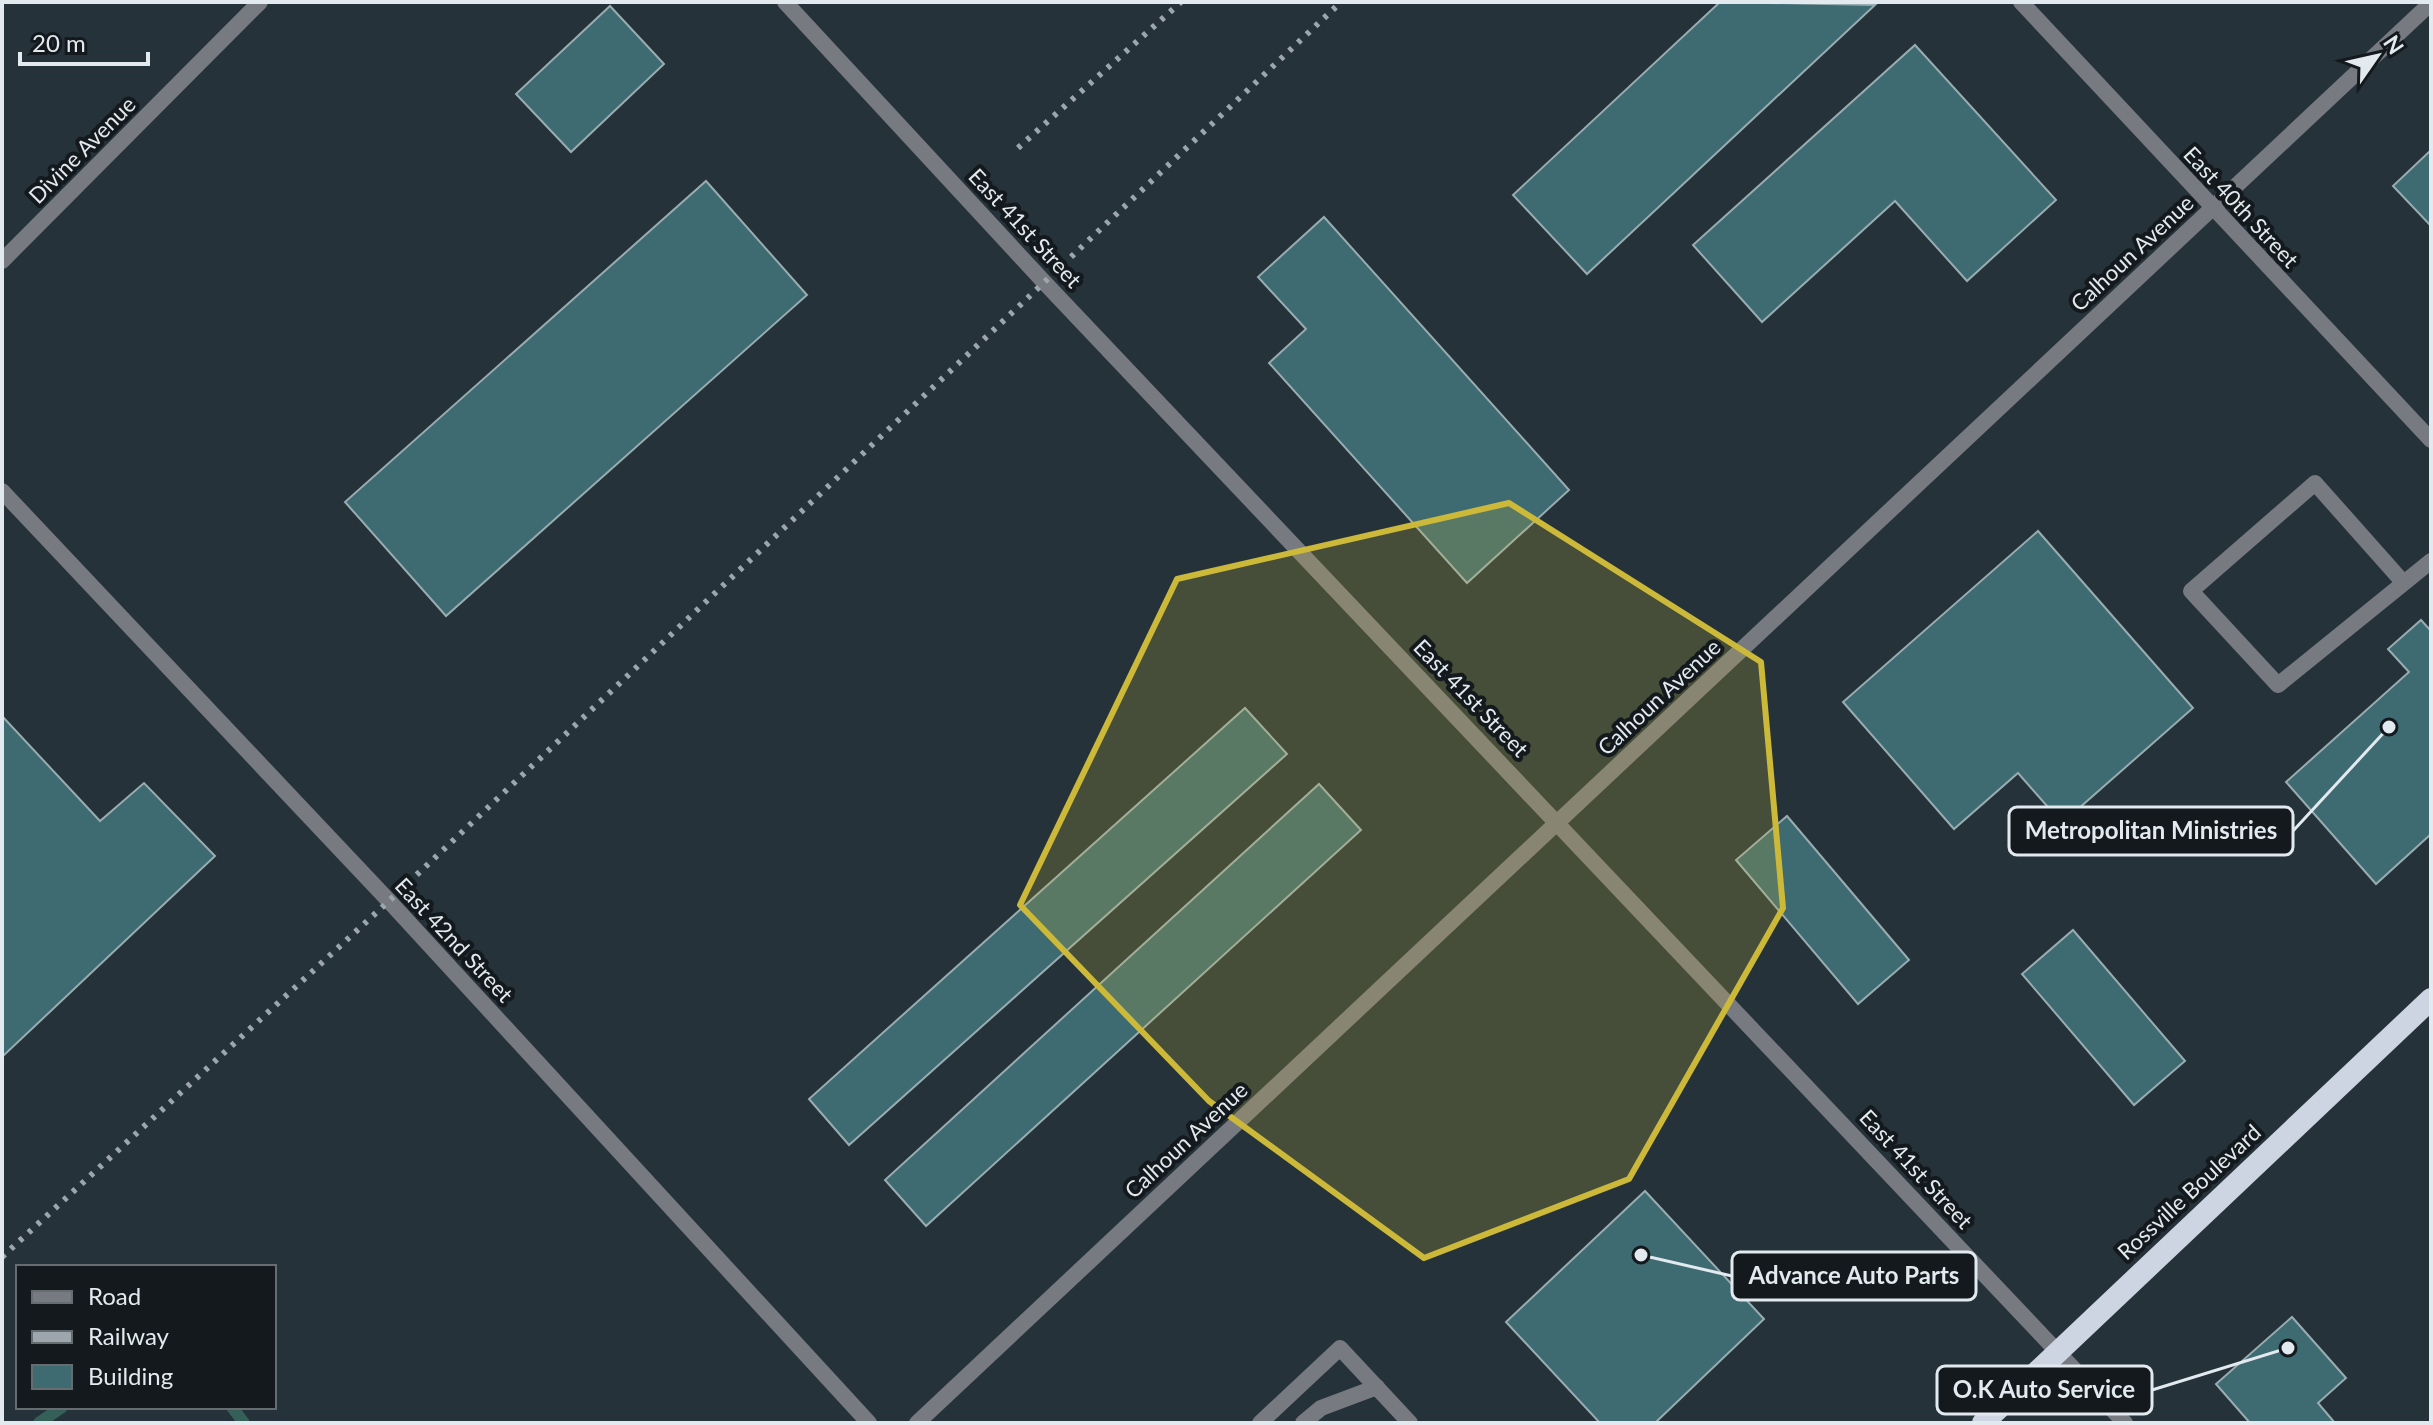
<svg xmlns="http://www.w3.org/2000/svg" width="2433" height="1425" font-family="Lato,sans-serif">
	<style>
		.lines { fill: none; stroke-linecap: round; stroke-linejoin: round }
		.stream { stroke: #356059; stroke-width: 12 }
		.building { fill: #3e6a71; stroke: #99acb0; stroke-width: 2 }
		.service { stroke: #777a81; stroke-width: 16 }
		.minor { stroke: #777a81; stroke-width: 16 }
		.trunk { stroke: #cdd4e2; stroke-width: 22 }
		.rail { stroke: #9ca6ac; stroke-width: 6; stroke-dasharray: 4 8; stroke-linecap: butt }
		.marked { fill: #ccb939; fill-opacity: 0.2; stroke: #ccb939; stroke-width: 6; stroke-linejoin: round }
		.labels { text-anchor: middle; stroke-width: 8; stroke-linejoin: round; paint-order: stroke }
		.street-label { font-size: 22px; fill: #e2eaef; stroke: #13191c }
		.leader { fill: none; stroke: #e2eaef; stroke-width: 3 }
		.callout-dot { fill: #e2eaef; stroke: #13191c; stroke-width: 3 }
		.callout { fill: #13191c; stroke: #e2eaef; stroke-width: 3 }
		.callout-label { font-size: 24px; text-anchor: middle; font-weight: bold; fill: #e2eaef }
	</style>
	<rect width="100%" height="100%" fill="#25323a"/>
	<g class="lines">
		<g class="stream">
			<polyline points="232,1407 244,1423"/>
			<polyline points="39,1423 62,1407"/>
		</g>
	</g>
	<g class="building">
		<polygon points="1720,2 1875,5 1587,274 1513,195"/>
		<polygon points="610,6 664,64 571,152 516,94"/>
		<polygon points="1915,45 2056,200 1967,281 1895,201 1762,322 1693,245"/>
		<polygon points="2431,150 2431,226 2393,186"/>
		<polygon points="706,181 807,295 446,616 345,502"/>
		<polygon points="1324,217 1569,490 1467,583 1269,363 1306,329 1258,277"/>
		<polygon points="2038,531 2193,708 2062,823 2018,773 1954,829 1843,702"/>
		<polygon points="2421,620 2431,631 2431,834 2376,884 2286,782 2409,672 2388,649"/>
		<polygon points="1245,708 1287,754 849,1145 809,1099"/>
		<polygon points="2,716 100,821 144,783 215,856 2,1057"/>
		<polygon points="1319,784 1361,830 926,1226 885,1180"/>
		<polygon points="1787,816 1909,960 1858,1004 1736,860"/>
		<polygon points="2073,930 2185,1061 2134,1105 2022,974"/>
		<polygon points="1645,1191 1764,1319 1655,1423 1600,1423 1506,1322"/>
		<polygon points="2292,1317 2346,1378 2318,1403 2335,1423 2250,1423 2216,1384"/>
	</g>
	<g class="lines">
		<g class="service">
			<polyline points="2402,581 2315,483 2191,591 2278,685 2431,561"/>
			<polyline points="1260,1423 1340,1348 1410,1423"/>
			<polyline points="1303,1423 1321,1408 1377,1387"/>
		</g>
		<g class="minor">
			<polyline points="785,2 1044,282 2125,1423"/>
			<polyline points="2021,2 2431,440"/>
			<polyline points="2,261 260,2"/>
			<polyline points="2,491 389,901 869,1423"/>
			<polyline points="917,1423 2431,3"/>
		</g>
		<polyline class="trunk" points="1983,1423 2431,999"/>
		<g class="rail">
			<polyline points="1018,148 1181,2"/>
			<polyline points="2,1257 389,901 1341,2"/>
		</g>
	</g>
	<path class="marked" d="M1509,503L1761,662L1783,908L1629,1179L1424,1258L1209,1101L1020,905L1177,579Z"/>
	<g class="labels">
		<g class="street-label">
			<text transform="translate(82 150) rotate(-45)" y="8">Divine Avenue</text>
			<text transform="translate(2241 207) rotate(47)" y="8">East 40th Street</text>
			<text transform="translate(1025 228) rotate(47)" y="8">East 41st Street</text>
			<text transform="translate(2132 253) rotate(-43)" y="8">Calhoun Avenue</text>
			<text transform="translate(1659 697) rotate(-43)" y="8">Calhoun Avenue</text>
			<text transform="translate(1471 698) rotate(46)" y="8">East 41st Street</text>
			<text transform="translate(454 940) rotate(47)" y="8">East 42nd Street</text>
			<text transform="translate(1186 1140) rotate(-43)" y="8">Calhoun Avenue</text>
			<text transform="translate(1916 1169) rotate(47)" y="8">East 41st Street</text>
			<text transform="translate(2189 1192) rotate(-43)" y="8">Rossville Boulevard</text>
		</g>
	</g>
	<path class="leader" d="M2389 727L2293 831M1641 1255L1732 1276M2288 1348L2152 1390"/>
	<g class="callout-dot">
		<circle cx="2389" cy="727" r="8"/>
		<circle cx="1641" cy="1255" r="8"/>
		<circle cx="2288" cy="1348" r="8"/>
	</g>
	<g class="callout">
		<rect x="2009" y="807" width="284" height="48" rx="8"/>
		<rect x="1732" y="1252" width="244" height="48" rx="8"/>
		<rect x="1937" y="1366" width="215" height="48" rx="8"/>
	</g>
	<g class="callout-label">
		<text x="2151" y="839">Metropolitan Ministries</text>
		<text x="1854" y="1284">Advance Auto Parts</text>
		<text x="2044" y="1398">O.K Auto Service</text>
	</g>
	<rect width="2433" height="1425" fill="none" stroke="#e2eaef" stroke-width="8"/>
	<rect x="16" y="1265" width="260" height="144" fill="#13191c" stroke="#666d70" stroke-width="2"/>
	<rect x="32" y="1291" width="40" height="12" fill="#777a81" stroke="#666d70" stroke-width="2"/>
	<text x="88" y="1305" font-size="24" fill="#e2eaef">Road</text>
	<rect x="32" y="1331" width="40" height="12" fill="#9ca6ac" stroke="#666d70" stroke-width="2"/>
	<text x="88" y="1345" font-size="24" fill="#e2eaef">Railway</text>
	<rect x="32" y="1365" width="40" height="24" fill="#3e6a71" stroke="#666d70" stroke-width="2"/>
	<text x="88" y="1385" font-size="24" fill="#e2eaef">Building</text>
	<g transform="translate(2377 56) rotate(56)" stroke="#13191c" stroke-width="6" paint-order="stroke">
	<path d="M0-6L14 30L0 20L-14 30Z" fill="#e2eaef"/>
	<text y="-12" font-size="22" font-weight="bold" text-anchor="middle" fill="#e2eaef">N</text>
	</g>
	<path d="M20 52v12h128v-12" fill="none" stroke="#e2eaef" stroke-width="4"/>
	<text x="32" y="52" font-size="24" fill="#e2eaef" stroke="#13191c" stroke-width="6" paint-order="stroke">20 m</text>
</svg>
